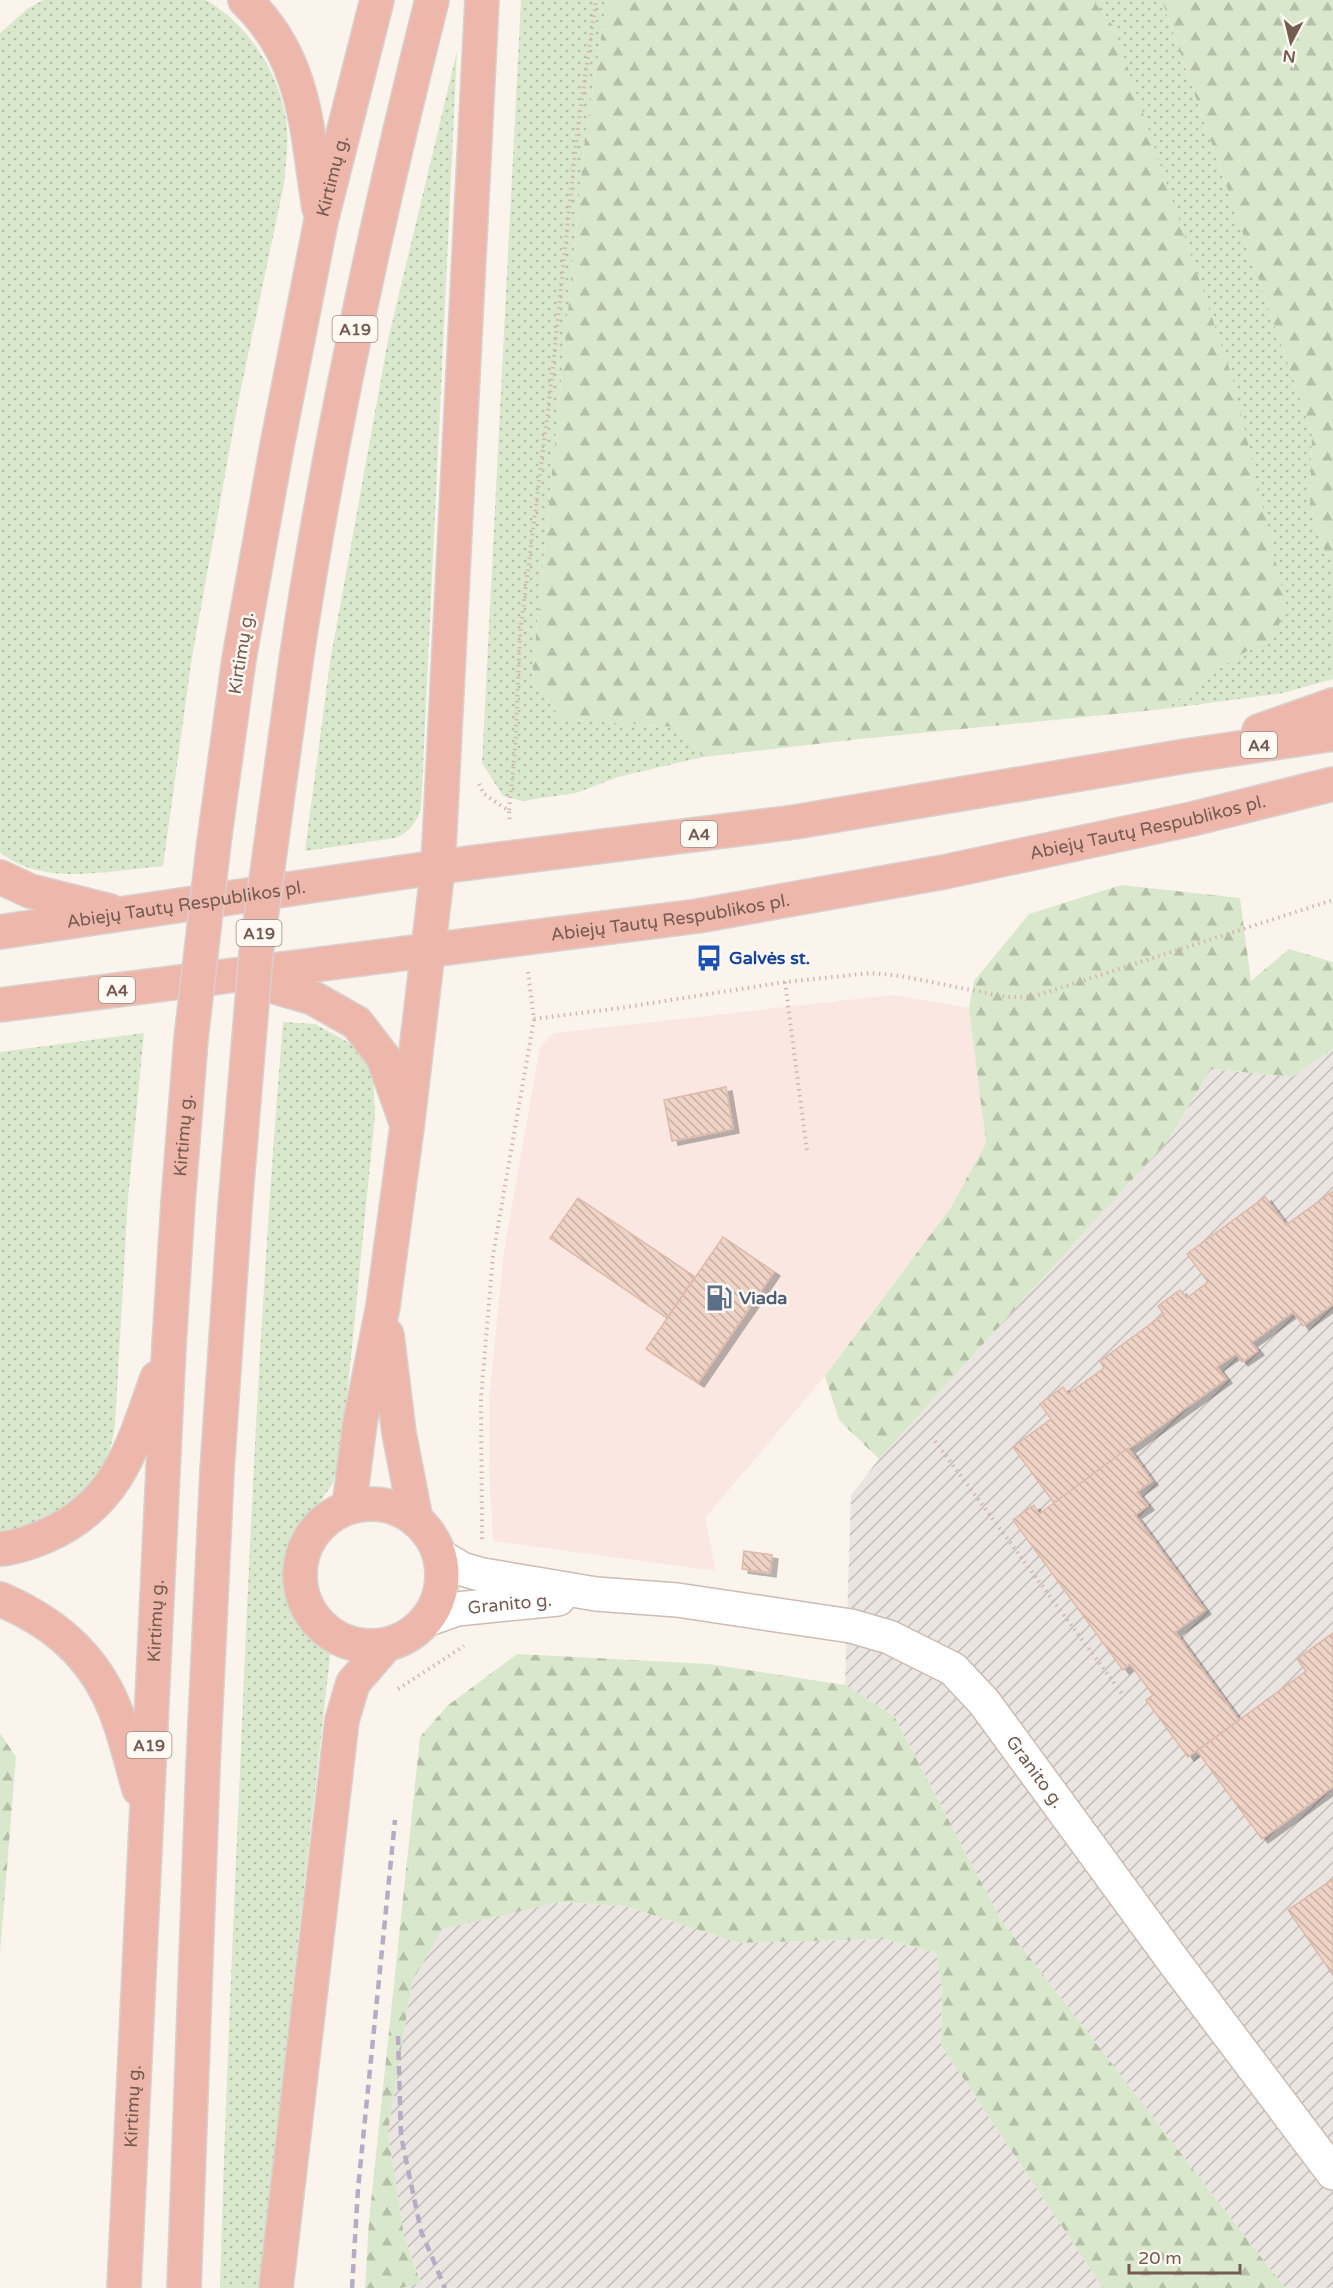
<svg xmlns="http://www.w3.org/2000/svg" width="1333" height="2288" font-family="'Varela Round',sans-serif">
	<style>
		.commercial { fill: #fae7e2 }
		.industrial { fill: url(#industrial-furrows) }
		.grass { fill: url(#grass-dots) }
		.forest { fill: url(#forest-firs) }
		.building { fill: url(#building-back-hatch); stroke: #dfb9a9; stroke-width: 1.5; filter: url(#shadow) }
		.lines { fill: none; stroke-linecap: round; stroke-linejoin: round }
		.minor-casing { stroke: #cdbcb3; stroke-width: 36 }
		.highway-casing { stroke: #d8d1ce; stroke-width: 36 }
		.path { stroke: #d3b7aa; stroke-width: 4; stroke-dasharray: 1.5 4.5; stroke-linecap: butt }
		.minor { stroke: #fff; stroke-width: 33 }
		.highway { stroke: #eeb7ab; stroke-width: 33 }
		.rail { stroke: #b7abc5; stroke-width: 4.5; stroke-dasharray: 9 6; stroke-linecap: butt }
		.highway-bridge-casing { stroke: #d8d1ce; stroke-width: 36; stroke-linecap: butt }
		.highway-bridge { stroke: #eeb7ab; stroke-width: 33 }
		.labels { text-anchor: middle; stroke-width: 5; stroke-linejoin: round; paint-order: stroke }
		.shield { fill: #fef9f3; stroke: #9e8a82; stroke-width: 1.5 }
		.shield-label { font-size: 16px; font-weight: bold; fill: #755b51 }
		.street-label { font-size: 18px; fill: #755b51; stroke: #fef9f3 }
		.transit-label { font-size: 18px; font-weight: bold; fill: #164399; stroke: #fef9f3; text-anchor: start }
		.service-label { font-size: 18px; font-weight: bold; fill: #4e5e75; stroke: #fef9f3; text-anchor: start }
	</style>
	<defs>
		<pattern id="industrial-furrows" width="10" height="10" patternUnits="userSpaceOnUse" patternTransform="scale(1.5)"><rect width="10" height="10" fill="#ebe5e1"/><path d="M-1 1l2-2M0 10L10 0M9 11l2-2" fill="none" stroke="#c3bdb9"/></pattern>
		<pattern id="grass-dots" width="8" height="8" patternUnits="userSpaceOnUse" patternTransform="scale(1.5)"><rect width="8" height="8" fill="#d9e8cc"/><path d="M2 2h.1M6 6h.1" fill="none" stroke="#b5bfa8" stroke-width="1.8" stroke-linecap="round"/></pattern>
		<pattern id="forest-firs" width="22" height="20" patternUnits="userSpaceOnUse" patternTransform="scale(1.5)"><rect width="22" height="20" fill="#d9e8cc"/><path d="M5 1l3.5 6h-7zM16 11l3.5 6h-7z" fill="#b5bfa8"/></pattern>
		<pattern id="building-back-hatch" width="6" height="6" patternUnits="userSpaceOnUse" patternTransform="scale(1.5)"><rect width="6" height="6" fill="#eed3c7"/><path d="M-1 5l2 2M0 0l6 6M5-1l2 2" fill="none" stroke="#c5aea4"/></pattern>
		<filter id="shadow"><feDropShadow dx="6" dy="4" stdDeviation="0" flood-color="#0004"/></filter>
	</defs>
	<rect width="100%" height="100%" fill="#fbf4ed"/>
	<polygon class="commercial" points="892,995 969,1008 986,1143 951,1207 825,1376 705,1518 716,1571 493,1541 489,1465 489,1399 504,1251 540,1047 554,1033"/>
	<g class="industrial">
		<polygon points="1333,1049 1333,2288 1285,2288 1001,1920 894,1716 845,1685 851,1495 879,1459 1169,1139 1211,1069 1292,1077"/>
		<polygon points="560,1902 625,1906 739,1943 885,1939 936,1953 942,1987 941,2045 1103,2288 401,2288 421,2282 404,2236 388,2132 412,1982 441,1929"/>
	</g>
	<g class="grass">
		<path d="M43,0H206C247,24 276,68 285,114C290,137 286,161 284,184L238,403L192,657L163,866C111,870 43,888 0,852V33L27,9Z"/>
		<polygon points="521,0 607,0 585,138 532,676 561,719 675,727 703,757 618,777 576,793 522,801 503,796 482,763"/>
		<polygon points="1093,0 1162,0 1312,433 1310,506 1325,552 1333,555 1333,679 1283,693 1165,709 1231,660 1275,636 1114,27"/>
		<path d="M457,51L421,809C415,824 410,832 395,838L305,851L330,662L388,340Z"/>
		<path d="M283,1022L315,1024L353,1045L373,1073L375,1115L342,1448L333,1483L293,1540L285,1568L291,1611L309,1633L331,1648L259,2288H220C225,2108 233,1927 241,1747C251,1505 263,1264 283,1022Z"/>
		<path d="M144,1033L128,1198L115,1425C105,1496 63,1517 0,1536V1052Z"/>
	</g>
	<g class="forest">
		<polygon points="607,0 1093,0 1114,27 1233,380 1286,605 1275,636 1231,660 1165,709 860,739 703,757 675,727 561,719 532,676 585,138"/>
		<polygon points="1162,0 1333,0 1333,555 1325,552 1310,506 1312,433"/>
		<polygon points="1121,885 1240,898 1251,981 1289,949 1333,962 1333,1049 1292,1077 1211,1069 1169,1139 879,1459 839,1420 825,1376 951,1207 986,1143 969,1008 974,981 1029,914"/>
		<polygon points="517,1654 709,1664 845,1685 894,1716 1001,1920 1285,2288 1103,2288 941,2045 942,1987 936,1953 885,1939 739,1943 625,1906 561,1902 442,1929 412,1982 388,2132 404,2236 421,2283 401,2288 365,2288 369,2221 420,1737 447,1706"/>
		<polygon points="0,1733 16,1757 0,1953"/>
	</g>
	<g class="building">
		<polygon points="726,1087 733,1129 672,1141 664,1100"/>
		<polygon points="1333,1191 1333,1304 1303,1326 1293,1312 1251,1343 1258,1351 1242,1362 1236,1354 1217,1367 1226,1379 1054,1503 1013,1447 1051,1419 1040,1404 1063,1387 1068,1394 1104,1368 1100,1361 1164,1314 1158,1306 1180,1290 1187,1298 1208,1282 1187,1254 1265,1197 1286,1225"/>
		<polygon points="578,1198 695,1277 667,1318 550,1238"/>
		<polygon points="723,1237 774,1272 698,1383 646,1349"/>
		<polygon points="1128,1448 1152,1481 1137,1492 1148,1506 1135,1515 1205,1610 1175,1632 1239,1720 1188,1757 1146,1700 1153,1695 1130,1664 1123,1670 1013,1520 1034,1505 1039,1514"/>
		<polygon points="744,1551 772,1555 770,1573 742,1569"/>
		<polygon points="1333,1633 1333,1787 1262,1839 1197,1751 1306,1671 1297,1659"/>
		<polygon points="1333,1879 1333,1975 1288,1910"/>
	</g>
	<g class="lines">
		<g class="minor-casing">
			<g id="minor">
				<path id="s1" d="M440,1556L462,1569L483,1575L596,1594L677,1600L851,1626L889,1637L953,1669L984,1702L1172,1959L1333,2173"/>
				<path id="s2" d="M426,1620L457,1609L558,1599"/>
			</g>
		</g>
		<g class="highway-casing">
			<g id="highway">
				<path d="M245,0C307,60 306,128 319,208"/>
				<path id="s3" d="M239,659L276,451L321,221L377,0"/>
				<path d="M296,661C329,438 377,218 432,0"/>
				<polyline points="1259,731 1333,705"/>
				<polyline points="0,877 30,891 110,911"/>
				<path id="s4" d="M0,932L438,867L795,822L1186,756L1333,734"/>
				<polyline points="248,979 313,998 357,1023 383,1057 405,1119"/>
				<path id="s5" d="M0,1005L698,916L944,872L1192,819L1333,784"/>
				<polyline points="387,1335 399,1433 416,1520"/>
				<circle cx="371" cy="1575" r="71"/>
				<polyline points="349,1507 360,1423 383,1306 407,1127 438,867 482,0"/>
				<path d="M0,1549C16,1548 34,1541 48,1535C119,1503 133,1445 157,1378"/>
				<path d="M0,1599C47,1619 86,1648 109,1696C123,1725 130,1758 139,1789"/>
				<path id="s6" d="M124,2288L169,1345L178,1203"/>
				<polyline points="184,2288 203,1766 217,1471 235,1207"/>
				<polyline points="276,2288 342,1720 353,1683 386,1645"/>
			</g>
		</g>
		<g class="path">
			<polyline points="479,784 484,794 509,811 510,822"/>
			<polyline points="509,810 515,750 520,634 550,394 577,134 596,0"/>
			<polyline points="785,982 807,1151"/>
			<polyline points="534,1019 620,1008 785,982 871,973 901,976 1006,997 1032,997 1333,900"/>
			<polyline points="935,1441 1123,1695"/>
			<polyline points="482,1539 481,1398 493,1255 534,1019 528,972"/>
			<polyline points="398,1689 464,1646"/>
		</g>
		<use href="#minor" class="minor"/>
		<use href="#highway" class="highway"/>
		<g class="rail">
			<polyline points="398,2036 401,2136 421,2231 445,2288"/>
			<polyline points="352,2288 358,2189 395,1820"/>
		</g>
		<g class="highway-bridge-casing">
			<g id="highway-bridge">
				<path id="s7" d="M178,1203L191,1039L214,842L239,659"/>
				<polyline points="235,1207 256,954 296,661"/>
			</g>
		</g>
		<use href="#highway-bridge" class="highway-bridge"/>
	</g>
	<defs>
		<g id="bus-bare" transform="scale(2.07)"><path d="M-5-6H5V4H4V6H2V4H-2V6H-4V4H-5ZM-3.5-4V0h7V-4ZM-3.5 1.2v1.5H-2V1.2ZM2 1.2v1.5H3.5V1.2Z" fill="#1a4fb4" stroke="#fef9f3" stroke-width="2.5" paint-order="stroke"/></g>
		<g id="fuel-bare" transform="scale(2.07)"><path d="M-5.5-6h7V0h2V4h1.3V-2.5L3-4.5l.8-.8L6-3V5H2.5V1h-1V6h-7ZM-4.2-4.7v3.2H.2V-4.7Z" fill="#5c6f8a" stroke="#fef9f3" stroke-width="2.5" paint-order="stroke"/></g>
	</defs>
	<g fill-rule="evenodd">
		<use href="#bus-bare" x="709" y="958"/>
		<use href="#fuel-bare" x="719" y="1298"/>
	</g>
	<g class="labels">
		<g class="shield">
			<rect x="332.5" y="316" width="45" height="26" rx="4.5"/>
			<rect x="1241" y="732" width="36" height="26" rx="4.5"/>
			<rect x="681" y="821" width="36" height="26" rx="4.5"/>
			<rect x="236.5" y="920" width="45" height="26" rx="4.5"/>
			<rect x="99" y="977" width="36" height="26" rx="4.5"/>
			<rect x="126.5" y="1732" width="45" height="26" rx="4.5"/>
		</g>
		<g class="shield-label">
			<text x="355" y="335">A19</text>
			<text x="1259" y="751">A4</text>
			<text x="699" y="840">A4</text>
			<text x="259" y="939">A19</text>
			<text x="117" y="996">A4</text>
			<text x="149" y="1751">A19</text>
		</g>
		<g class="street-label">
			<text dy="6" stroke="none"><textPath href="#s3" startOffset="492">Kirtimų g.</textPath></text>
			<text transform="translate(241 653) rotate(-81)" y="6">Kirtimų g.</text>
			<text dy="6" stroke="none"><textPath href="#s5" startOffset="1162">Abiejų Tautų Respublikos pl.</textPath></text>
			<text dy="6" stroke="none"><textPath href="#s4" startOffset="188">Abiejų Tautų Respublikos pl.</textPath></text>
			<text dy="6" stroke="none"><textPath href="#s5" startOffset="676">Abiejų Tautų Respublikos pl.</textPath></text>
			<text dy="6" stroke="none"><textPath href="#s7" startOffset="68">Kirtimų g.</textPath></text>
			<text dy="6" stroke="none"><textPath href="#s2" startOffset="86">Granito g.</textPath></text>
			<text dy="6" stroke="none"><textPath href="#s6" startOffset="668">Kirtimų g.</textPath></text>
			<text dy="6" stroke="none"><textPath href="#s1" startOffset="662">Granito g.</textPath></text>
			<text dy="6" stroke="none"><textPath href="#s6" startOffset="182">Kirtimų g.</textPath></text>
		</g>
		<g class="transit-label">
			<text x="729" y="964">Galvės st.</text>
		</g>
		<g class="service-label">
			<text x="739" y="1304">Viada</text>
		</g>
	</g>
	<g transform="translate(1291 42) rotate(187)" stroke="#fef9f3" stroke-width="4.5" paint-order="stroke">
	<path d="M0-4.5L10 22L0 15L-10 22Z" fill="#755b51"/>
	<text y="-9" font-size="16" font-weight="bold" text-anchor="middle" fill="#755b51">N</text>
	</g>
	<path d="M1129 2264v9h111v-9" fill="none" stroke="#755b51" stroke-width="3"/>
	<text x="1138" y="2264" font-size="18" fill="#755b51" stroke="#fef9f3" stroke-width="4.5" paint-order="stroke">20 m</text>
</svg>
